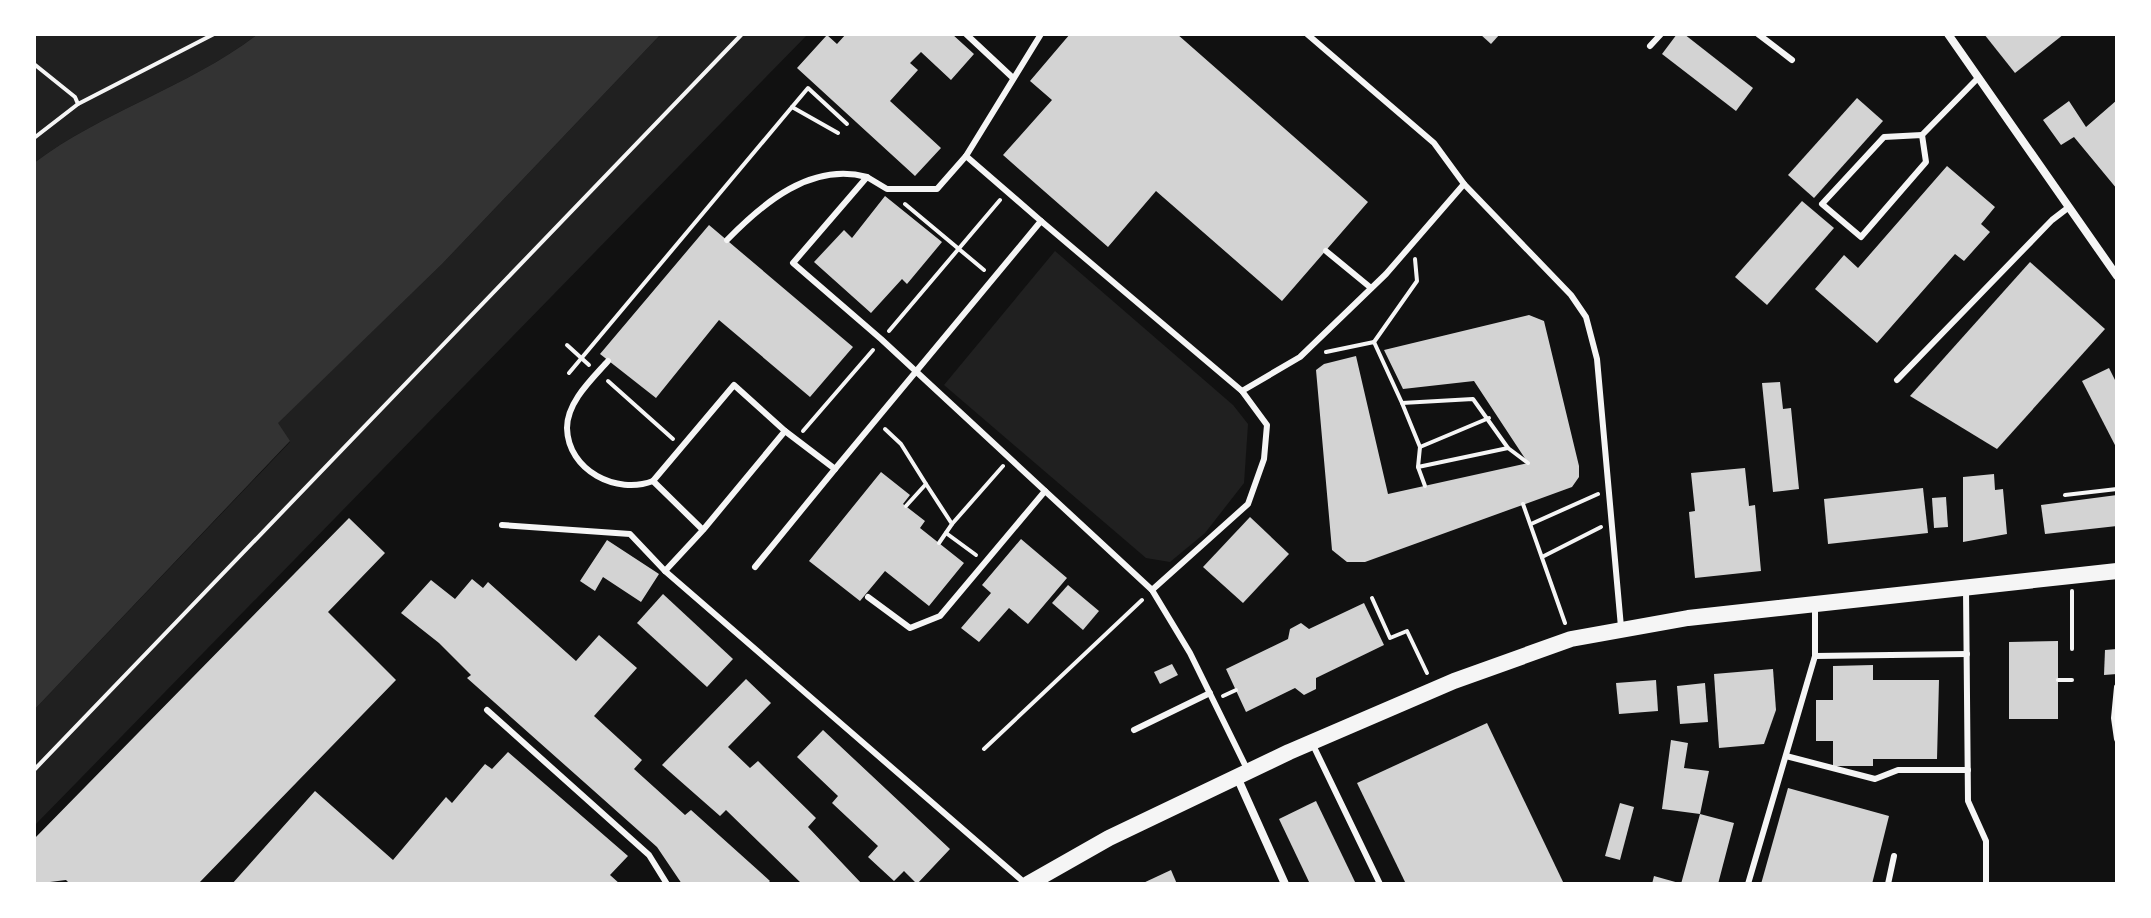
<svg xmlns="http://www.w3.org/2000/svg" width="2151" height="918" font-family="Overpass,sans-serif">
	<style>
		.green { fill: #202020 }
		.water { fill: #333 }
		.building { fill: #d3d3d3 }
		.lines { fill: none; stroke-linecap: round; stroke-linejoin: round }
		.path { stroke: #f5f5f5; stroke-width: 4 }
		.service { stroke: #f5f5f5; stroke-width: 6 }
		.minor { stroke: #f5f5f5; stroke-width: 8 }
		.secondary { stroke: #f5f5f5; stroke-width: 16 }
	</style>
	<rect width="100%" height="100%" fill="#111"/>
	<g class="green">
		<path d="M34,34H258C189,87 103,111 34,163Z"/>
		<polygon points="661,34 808,34 34,826 34,710 290,442 277,423 442,264"/>
		<polygon points="1055,251 1233,405 1248,424 1244,483 1205,533 1170,562 1146,558 944,385"/>
	</g>
	<path class="water" d="M258,34H661L442,264L278,423L290,441L34,710V163C103,111 189,87 258,34Z"/>
	<g class="building">
		<polygon points="846,34 952,34 974,54 951,80 921,52 910,63 918,70 890,101 941,148 915,176 797,68 827,35 837,44"/>
		<polygon points="1070,34 1177,34 1368,202 1282,301 1156,191 1108,247 1003,155 1052,100 1030,81"/>
		<polygon points="1480,34 1500,34 1491,44"/>
		<polygon points="1677,34 1684,34 1753,88 1736,111 1662,54"/>
		<polygon points="1984,34 2064,34 2015,73"/>
		<polygon points="1857,98 1883,121 1814,198 1788,175"/>
		<polygon points="2117,100 2117,189 2074,137 2061,145 2043,120 2069,101 2086,127"/>
		<polygon points="1947,166 1995,207 1981,224 1990,232 1964,261 1955,254 1877,343 1815,289 1844,255 1858,268"/>
		<polygon points="885,196 942,242 907,284 902,279 871,313 814,262 844,230 852,238"/>
		<polygon points="1802,201 1834,228 1767,305 1735,277"/>
		<polygon points="709,225 853,347 810,397 719,320 656,398 600,354"/>
		<polygon points="2030,262 2105,329 1997,449 1910,396"/>
		<polygon points="1529,315 1544,321 1579,466 1579,477 1572,487 1365,562 1347,562 1332,550 1316,370 1324,364 1356,356 1388,494 1528,463 1474,381 1403,389 1384,350"/>
		<polygon points="2109,368 2117,384 2117,449 2082,381"/>
		<polygon points="1780,382 1783,409 1791,408 1799,489 1773,492 1762,383"/>
		<polygon points="1745,468 1749,506 1755,505 1761,571 1695,578 1689,512 1695,511 1691,473"/>
		<polygon points="881,472 910,495 903,504 925,521 920,528 964,563 929,606 885,571 860,601 809,561"/>
		<polygon points="1994,474 1995,490 2003,489 2007,534 1963,542 1963,477"/>
		<polygon points="1923,488 1928,533 1828,544 1824,499"/>
		<polygon points="2117,495 2117,526 2045,534 2041,505"/>
		<polygon points="1946,497 1948,527 1934,528 1932,498"/>
		<polygon points="1250,517 1289,554 1243,603 1203,567"/>
		<polygon points="349,518 385,553 328,612 396,680 198,884 70,884 66,880 34,884 34,839"/>
		<polygon points="1021,539 1067,578 1028,624 1009,608 979,642 961,628 991,593 982,585"/>
		<polygon points="607,540 659,574 641,602 603,577 595,591 580,581"/>
		<polygon points="472,579 483,588 488,582 576,661 599,635 637,668 594,716 642,760 634,769 685,815 691,810 770,881 767,884 682,884 657,847 467,678 471,675 439,643 401,613 431,580 455,599"/>
		<polygon points="1068,585 1099,611 1083,630 1052,603"/>
		<polygon points="663,594 733,659 707,687 637,623"/>
		<polygon points="1364,603 1384,645 1316,678 1316,689 1304,695 1295,688 1246,712 1226,669 1288,639 1290,629 1301,623 1309,629"/>
		<polygon points="2058,641 2058,719 2009,719 2009,642"/>
		<polygon points="2117,649 2117,674 2104,675 2105,650"/>
		<polygon points="1172,664 1178,675 1160,684 1154,672"/>
		<polygon points="1873,665 1873,680 1939,680 1937,759 1873,759 1873,766 1833,766 1833,741 1816,741 1816,700 1833,700 1833,666"/>
		<polygon points="1773,669 1776,710 1764,744 1719,748 1714,674"/>
		<polygon points="746,679 771,703 728,747 750,768 758,761 816,818 808,827 862,884 802,884 726,810 720,816 662,765"/>
		<polygon points="1656,680 1658,711 1619,714 1616,683"/>
		<polygon points="1705,683 1708,722 1680,724 1677,686"/>
		<polygon points="1487,723 1564,884 1406,884 1357,783"/>
		<polygon points="823,730 950,849 917,884 904,871 894,881 868,857 878,846 832,803 838,796 797,757"/>
		<polygon points="1671,740 1688,743 1684,768 1709,771 1700,814 1734,823 1718,884 1681,884 1700,814 1662,809"/>
		<polygon points="508,752 628,856 610,875 620,884 232,884 315,791 393,860 446,797 452,803 485,764 492,769"/>
		<polygon points="1788,788 1889,816 1872,884 1761,884"/>
		<polygon points="1316,801 1356,884 1310,884 1279,819"/>
		<polygon points="1620,803 1634,807 1620,860 1605,856"/>
		<polygon points="1171,870 1177,884 1141,884"/>
		<polygon points="1654,876 1679,883 1679,884 1652,884"/>
	</g>
	<g class="lines">
		<g class="path">
			<polyline points="34,64 75,97 78,104"/>
			<polyline points="792,107 808,88 847,124"/>
			<polyline points="34,138 78,104 214,34"/>
			<polyline points="905,204 984,270"/>
			<polyline points="889,331 1000,200"/>
			<polyline points="1374,342 1417,281 1415,259"/>
			<polyline points="567,345 589,365"/>
			<polyline points="1326,352 1374,342 1402,403 1473,399 1508,448 1528,463"/>
			<polyline points="569,373 792,107 838,133"/>
			<polyline points="608,381 673,439"/>
			<polyline points="1402,403 1420,447 1489,418"/>
			<polyline points="885,429 901,444 926,484 906,506"/>
			<polyline points="803,431 873,350"/>
			<polyline points="1420,447 1418,467 1508,448"/>
			<polyline points="1418,467 1425,486"/>
			<polyline points="926,484 952,524 939,543"/>
			<polyline points="2065,495 2117,489"/>
			<polyline points="1523,504 1565,623"/>
			<polyline points="952,524 1003,466"/>
			<polyline points="1531,524 1598,494"/>
			<polyline points="946,533 976,555"/>
			<polyline points="1542,557 1601,527"/>
			<polyline points="1372,598 1390,638 1407,631 1427,673"/>
			<polyline points="2072,649 2072,591"/>
			<polyline points="2058,680 2072,680"/>
			<polyline points="1223,696 1236,690"/>
			<polyline points="984,749 1142,600"/>
			<polyline points="34,770 742,34"/>
		</g>
		<g class="service">
			<polyline points="966,34 1013,78"/>
			<polyline points="1307,34 1434,143 1464,184 1571,295 1586,317 1597,359 1621,627"/>
			<polyline points="1758,34 1792,60"/>
			<polyline points="1650,46 1661,34"/>
			<polygon points="1922,135 1926,162 1861,237 1822,204 1884,137"/>
			<polyline points="1922,135 1978,78"/>
			<polyline points="966,156 1041,34"/>
			<polyline points="1041,221 966,156 937,189 887,189 867,177 793,263 881,339 1152,590 1190,653 1248,771"/>
			<path d="M727,240C763,203 811,162 867,177"/>
			<polyline points="1326,251 1371,288"/>
			<path d="M608,361C592,379 567,402 567,428C568,471 617,495 653,481"/>
			<polyline points="1897,380 2052,220 2069,207"/>
			<polyline points="835,469 1041,221 1242,391"/>
			<polyline points="502,525 630,534 665,571 1026,884"/>
			<polyline points="755,567 835,469 785,431"/>
			<polyline points="665,571 703,530 785,431 734,385 653,481 703,530"/>
			<polyline points="1152,590 1248,504 1264,459 1267,425 1242,391 1300,357 1386,274 1464,184"/>
			<polyline points="1966,590 1968,801 1986,841 1986,884"/>
			<polyline points="868,597 910,628 940,616 1045,491"/>
			<polyline points="1815,656 1967,654"/>
			<polyline points="2117,687 2114,718 2117,739"/>
			<polyline points="487,710 649,855 667,884"/>
			<polyline points="1134,730 1210,693"/>
			<polyline points="1313,745 1380,884"/>
			<polyline points="1786,756 1875,779 1898,770 1968,770"/>
			<polyline points="1748,884 1815,656 1815,606"/>
			<polyline points="1888,884 1894,856"/>
		</g>
		<g class="minor">
			<polyline points="1948,34 2117,276"/>
			<polyline points="1237,777 1285,884"/>
		</g>
		<polyline class="secondary" points="1028,884 1109,838 1289,752 1454,681 1571,639 1688,618 2117,571"/>
	</g>
	<rect width="2151" height="918" fill="none" stroke="#ffffff" stroke-width="72"/>
</svg>
